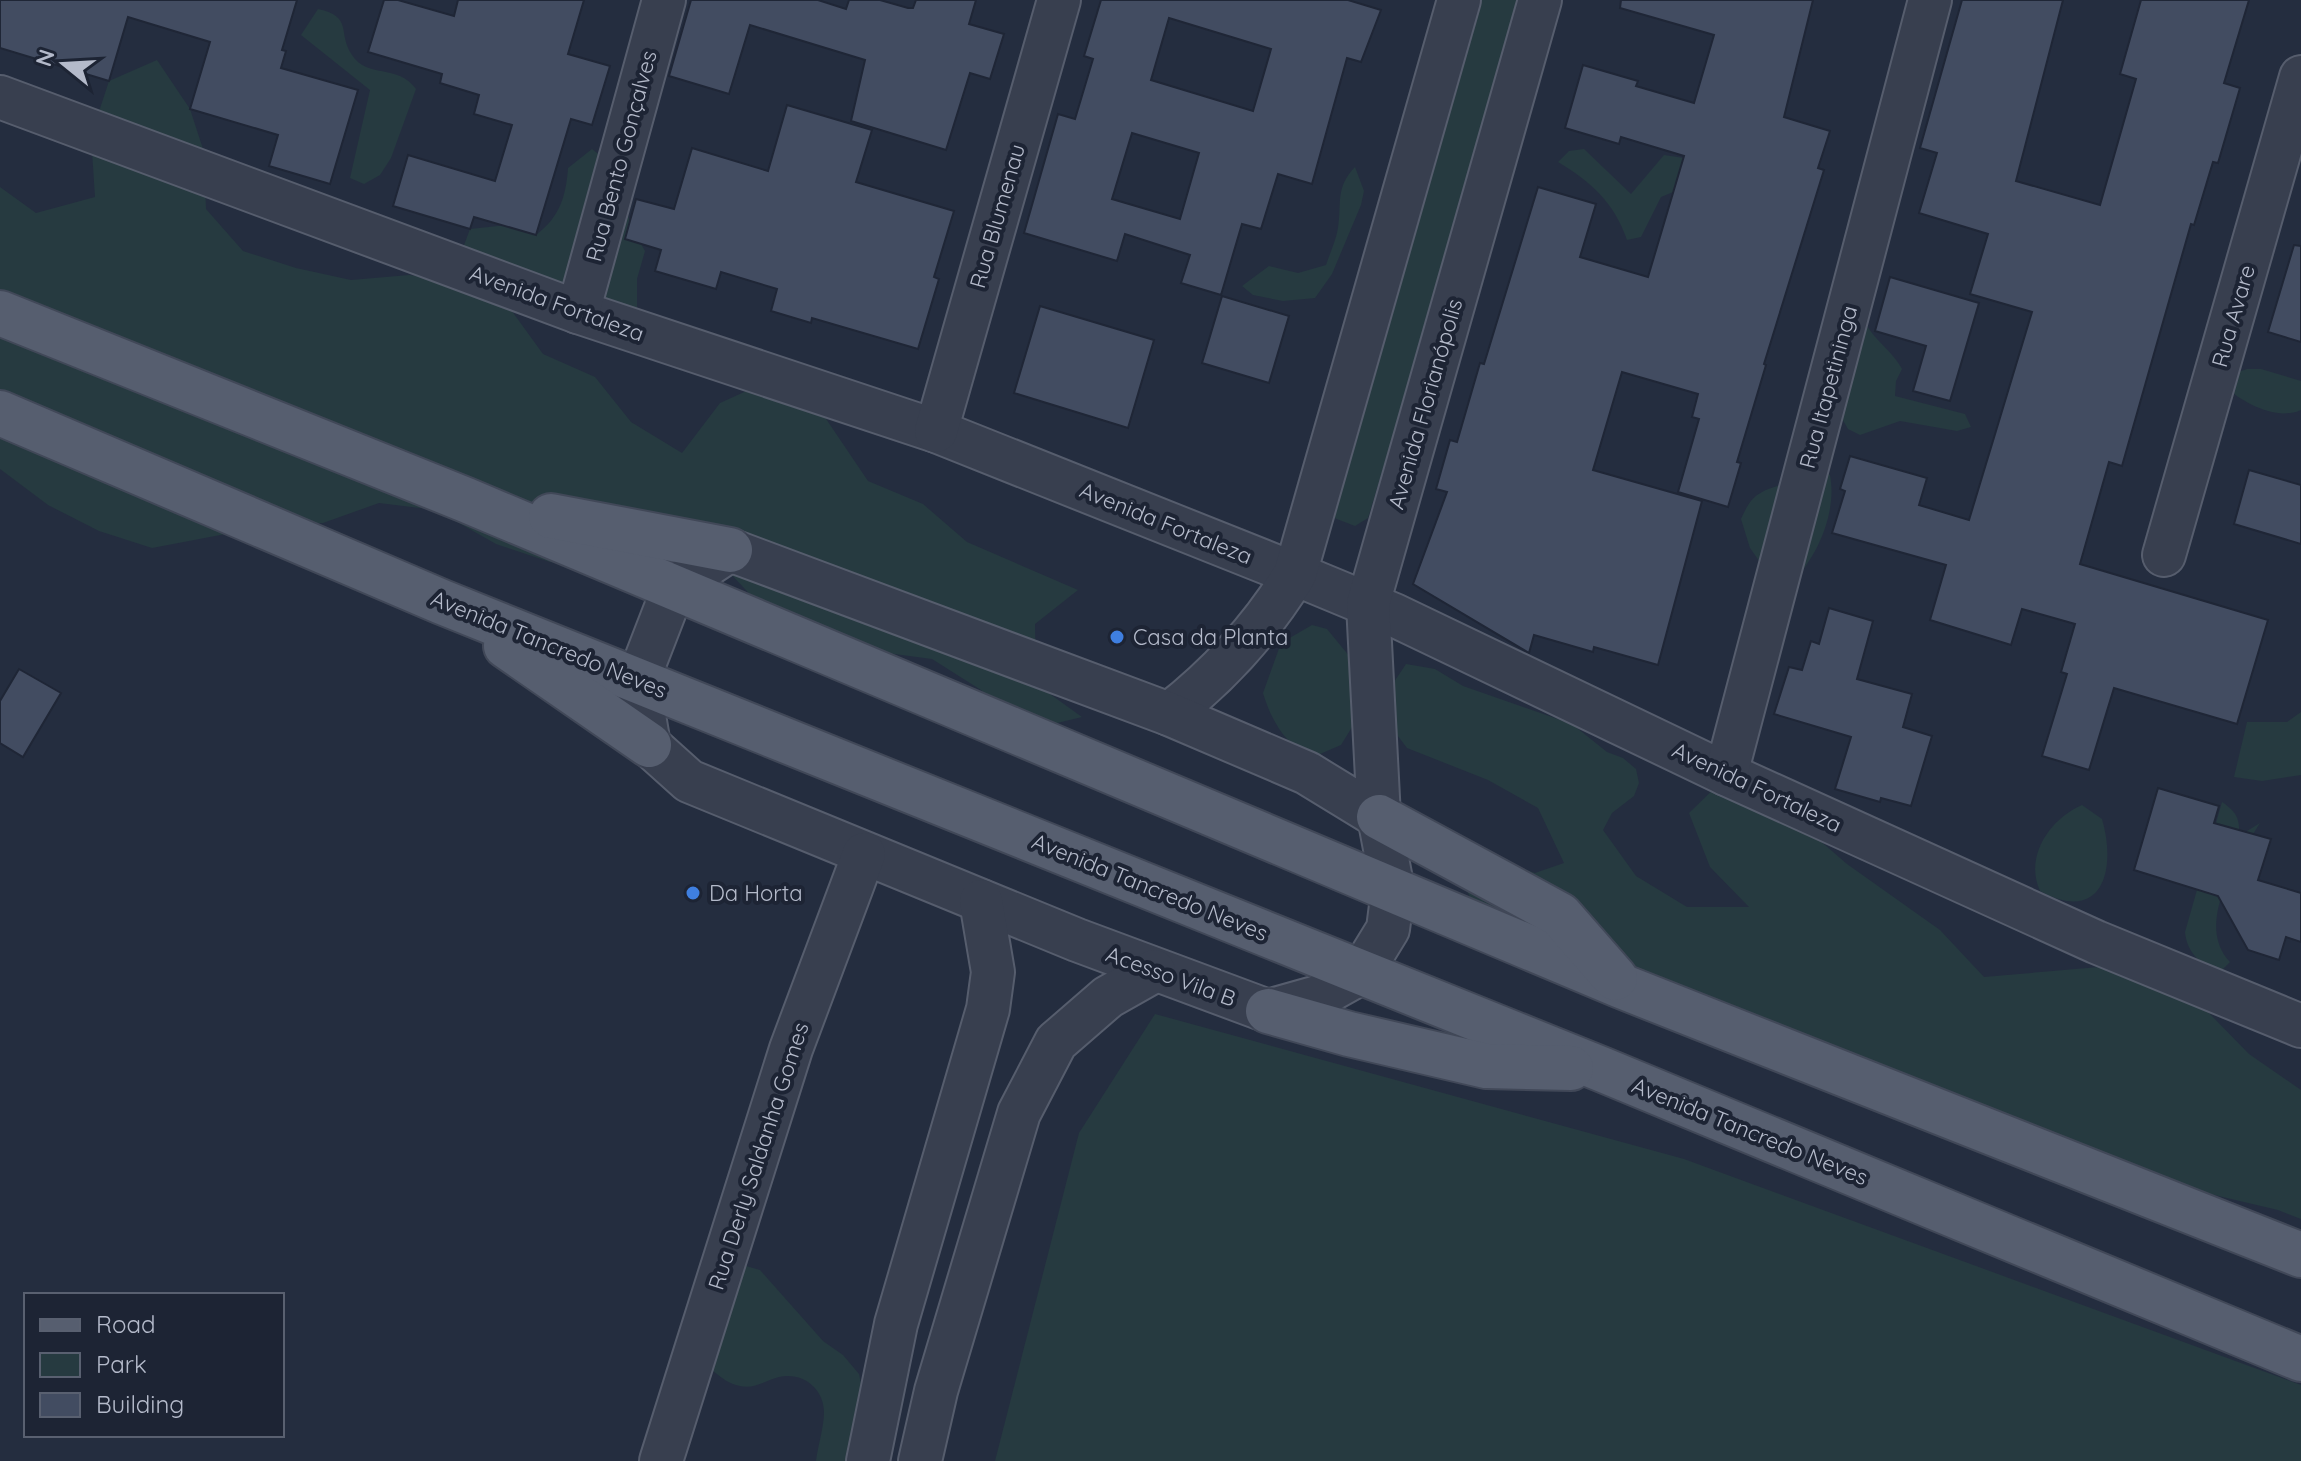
<svg xmlns="http://www.w3.org/2000/svg" width="2301" height="1461" font-family="Quicksand,sans-serif">
	<style>
		.green { fill: #263a40 }
		.building { fill: #424c61; stroke: #1f2636; stroke-width: 2; fill-rule: evenodd }
		.lines { fill: none; stroke-linecap: round; stroke-linejoin: round }
		.minor-casing { stroke: #565d6d; stroke-width: 46 }
		.major-casing { stroke: #414858; stroke-width: 48 }
		.minor { stroke: #383f4f; stroke-width: 42 }
		.major { stroke: #565e6f; stroke-width: 44 }
		.shop-dot { fill: #3f7fe0; stroke: #1d2434; stroke-width: 3 }
		.labels { text-anchor: middle; stroke-width: 8; stroke-linejoin: round; paint-order: stroke }
		.street-label { font-size: 22px; fill: #b4baca; stroke: #1d2434 }
		.poi-label { font-size: 22px; fill: #b4baca; stroke: #1d2434; text-anchor: start }
	</style>
	<rect width="100%" height="100%" fill="#242d3f"/>
	<g class="green">
		<polygon points="1478,0 1526,0 1368,518 1355,526 1329,516"/>
		<path d="M318,9C354,17 337,33 352,55C367,79 397,63 416,89L391,158L380,175L364,184L350,178L370,90L301,35Z"/>
		<path d="M157,60L190,109L204,152L206,209L243,251L296,268L351,280L409,275L468,283L460,256L470,229L507,225L536,235C560,217 566,196 568,168L592,149L615,167L631,226L645,251L637,279V307L615,322L501,296L543,354L595,377L631,422L682,453L720,403L764,383L816,404L868,481L923,504L967,542L1078,590L1035,624L1036,684L1082,717L1024,731L981,690L932,659L872,651L765,610L725,568L666,558L609,572L550,562L496,544L436,510L379,503L323,523L262,527L152,548L99,531L48,505L0,469V187L36,213L95,197L91,136L109,81Z"/>
		<path d="M1584,149L1631,194L1664,155L1684,158L1690,185L1661,197L1641,237L1627,240C1614,202 1591,182 1558,162L1569,151Z"/>
		<path d="M1355,167L1364,191L1361,205L1332,274L1315,298L1283,301L1253,295L1242,286L1269,266L1298,273L1326,265C1330,253 1336,240 1338,228C1342,202 1335,188 1355,167Z"/>
		<path d="M1864,320C1873,340 1891,349 1902,369L1896,381L1895,396L1965,414L1971,427L1957,431L1900,421L1860,435L1848,429L1840,415Z"/>
		<path d="M2247,369H2261L2301,381V410C2276,421 2244,403 2225,387L2233,374Z"/>
		<path d="M1807,462L1830,475C1837,510 1819,554 1795,579L1769,575L1750,548L1741,519C1752,494 1759,492 1783,484C1792,480 1800,469 1807,462Z"/>
		<path d="M1312,625L1327,629L1355,663L1357,719L1341,745L1313,757C1286,747 1271,720 1263,693L1281,643Z"/>
		<polygon points="1406,664 1435,669 1463,686 1572,724 1607,752 1623,758 1636,769 1639,783 1634,796 1612,813 1603,830 1636,876 1687,907 1749,907 1710,867 1689,813 1721,782 1803,826 1847,864 1940,930 1984,977 2099,967 2153,984 2207,1011 2249,1054 2301,1090 2301,1219 2278,1210 2159,1182 1968,1099 1904,1081 1472,901 1460,877 1505,863 1535,873 1564,863 1538,808 1488,780 1407,748 1388,723 1388,691"/>
		<polygon points="2301,712 2301,775 2262,781 2234,777 2247,722 2287,722"/>
		<path d="M2222,802C2237,812 2240,819 2239,836L2260,823C2238,858 2194,924 2230,962L2220,972C2200,964 2187,953 2185,932Z"/>
		<path d="M2082,805L2102,819C2117,870 2102,925 2040,891C2024,856 2050,819 2082,805Z"/>
		<polygon points="1155,1014 1684,1159 2301,1385 2301,1461 995,1461 1079,1133"/>
		<path d="M746,1266L760,1270L823,1341L843,1355L859,1374L864,1397L857,1461H816C818,1445 824,1427 824,1412C824,1392 808,1376 788,1376C772,1375 758,1390 740,1386C729,1384 722,1378 713,1371C710,1334 725,1295 746,1266Z"/>
	</g>
	<g class="building">
		<polygon points="0,0 297,0 282,50 286,51 281,68 358,90 330,184 269,166 278,135 190,109 210,42 128,17 109,81 0,48"/>
		<polygon points="384,0 398,0 454,16 458,0 584,0 568,54 610,66 592,125 571,119 536,235 474,217 470,229 393,206 408,155 495,181 512,125 474,114 479,95 440,83 442,74 368,52"/>
		<polygon points="691,0 818,0 846,9 849,0 880,0 908,8 913,8 916,0 976,0 969,24 1004,34 990,79 970,73 946,150 851,121 865,60 750,25 729,94 669,76"/>
		<path d="M1101,0H1348L1381,10L1361,62L1347,58L1312,184L1278,174L1261,229L1242,224L1221,295L1181,283L1190,255L1125,234L1117,261L1024,233L1058,114L1075,119L1093,59L1084,56ZM1169,18L1271,49L1253,111L1151,80ZM1132,133L1199,153L1180,219L1112,199Z"/>
		<polygon points="1621,0 1813,0 1784,117 1830,131 1818,168 1824,170 1764,364 1766,365 1737,462 1741,463 1728,507 1678,492 1699,419 1692,417 1698,394 1622,372 1593,470 1702,501 1658,665 1594,647 1593,652 1534,635 1529,653 1413,584 1447,492 1436,489 1450,440 1457,442 1480,363 1484,364 1538,187 1596,204 1580,257 1648,277 1684,156 1621,137 1619,144 1565,128 1583,65 1638,81 1636,86 1694,103 1714,35 1620,8"/>
		<polygon points="1962,0 2063,0 2016,181 2100,205 2136,79 2120,74 2141,0 2249,0 2224,83 2240,88 2218,163 2213,162 2194,225 2191,224 2122,466 2109,462 2080,564 2268,620 2237,724 2114,688 2089,770 2042,756 2067,674 2061,672 2075,624 2022,609 2011,645 1930,620 1946,565 1832,533 1845,491 1840,489 1850,456 1927,478 1919,505 1969,520 2032,312 1970,294 1988,234 1919,213 1937,153 1920,148"/>
		<polygon points="787,105 872,130 856,182 954,211 934,277 939,279 918,349 812,318 811,323 771,311 777,289 721,272 716,289 655,271 661,250 625,239 636,199 674,209 692,148 768,171"/>
		<polygon points="2294,245 2301,246 2301,342 2268,332"/>
		<polygon points="1890,277 1979,303 1950,401 1913,391 1926,346 1875,331"/>
		<polygon points="1222,296 1289,316 1269,383 1202,363"/>
		<polygon points="1040,306 1154,340 1128,428 1014,393"/>
		<polygon points="2249,470 2301,485 2301,544 2234,524"/>
		<polygon points="1829,608 1873,621 1857,679 1912,694 1903,727 1932,736 1911,806 1881,798 1880,802 1835,789 1851,737 1774,714 1789,667 1802,670 1811,641 1819,644"/>
		<polygon points="19,669 61,693 23,757 0,743 0,701"/>
		<polygon points="2158,788 2219,806 2214,823 2271,839 2258,880 2301,893 2301,942 2286,937 2279,960 2248,950 2218,896 2134,870"/>
	</g>
	<g class="lines">
		<g class="minor-casing">
			<g id="minor">
				<polyline points="0,97 578,312 936,431 1295,574 1394,615 1726,774 2096,942 2301,1026"/>
				<polyline points="578,312 664,0"/>
				<polyline points="936,431 1059,0"/>
				<polyline points="2164,555 2301,77"/>
				<path d="M1169,714C1219,675 1262,628 1295,574L1459,0"/>
				<polyline points="1726,774 1930,0"/>
				<polyline points="1379,817 1307,773 1169,714 730,550 674,587 638,680 649,745 689,781 1077,940 1268,1011 1318,997 1361,973 1388,929 1393,890 1379,817 1368,604 1540,0"/>
				<polyline points="661,1461 791,1049 864,854"/>
				<polyline points="868,1461 896,1324 988,1009 993,972 981,901"/>
				<polyline points="920,1461 936,1391 1019,1113 1056,1042 1108,997 1154,971"/>
			</g>
		</g>
		<g class="major-casing">
			<g id="major">
				<polyline points="0,313 466,500 1621,986 2301,1255"/>
				<polyline points="0,413 442,602 1601,1069 2301,1359"/>
				<polyline points="551,516 730,550"/>
				<polyline points="506,646 649,745"/>
				<polyline points="1379,817 1560,915 1615,978"/>
				<polyline points="1268,1011 1349,1034 1486,1066 1571,1068"/>
			</g>
		</g>
		<use href="#minor" class="minor"/>
		<use href="#major" class="major"/>
	</g>
	<g class="shop-dot">
		<circle cx="1117" cy="637" r="8"/>
		<circle cx="693" cy="893" r="8"/>
	</g>
	<g class="labels">
		<g class="street-label">
			<text transform="translate(621 156) rotate(-75)" y="8">Rua Bento Gonçalves</text>
			<text transform="translate(997 216) rotate(-74)" y="8">Rua Blumenau</text>
			<text transform="translate(557 303) rotate(20)" y="8">Avenida Fortaleza</text>
			<text transform="translate(2233 316) rotate(-74)" y="8">Rua Avare</text>
			<text transform="translate(1828 387) rotate(-75)" y="8">Rua Itapetininga</text>
			<text transform="translate(1425 404) rotate(-74)" y="8">Avenida Florianópolis</text>
			<text transform="translate(1166 523) rotate(22)" y="8">Avenida Fortaleza</text>
			<text transform="translate(549 644) rotate(22)" y="8">Avenida Tancredo Neves</text>
			<text transform="translate(1757 787) rotate(25)" y="8">Avenida Fortaleza</text>
			<text transform="translate(1150 887) rotate(22)" y="8">Avenida Tancredo Neves</text>
			<text transform="translate(1171 976) rotate(20)" y="8">Acesso Vila B</text>
			<text transform="translate(1750 1131) rotate(22)" y="8">Avenida Tancredo Neves</text>
			<text transform="translate(758 1156) rotate(-72)" y="8">Rua Derly Saldanha Gomes</text>
		</g>
		<g class="poi-label">
			<text x="1133" y="645">Casa da Planta</text>
			<text x="709" y="901">Da Horta</text>
		</g>
	</g>
	<rect x="24" y="1293" width="260" height="144" fill="#1d2434" stroke="#596070" stroke-width="2"/>
	<rect x="40" y="1319" width="40" height="12" fill="#565e6f" stroke="#596070" stroke-width="2"/>
	<text x="96" y="1333" font-size="24" fill="#b4baca">Road</text>
	<rect x="40" y="1353" width="40" height="24" fill="#263a40" stroke="#596070" stroke-width="2"/>
	<text x="96" y="1373" font-size="24" fill="#b4baca">Park</text>
	<rect x="40" y="1393" width="40" height="24" fill="#424c61" stroke="#596070" stroke-width="2"/>
	<text x="96" y="1413" font-size="24" fill="#b4baca">Building</text>
	<g transform="translate(64 64) rotate(288)" stroke="#1d2434" stroke-width="6" paint-order="stroke">
	<path d="M0-6L14 30L0 20L-14 30Z" fill="#b4baca"/>
	<text y="-12" font-size="22" font-weight="bold" text-anchor="middle" fill="#b4baca">N</text>
	</g>
</svg>
